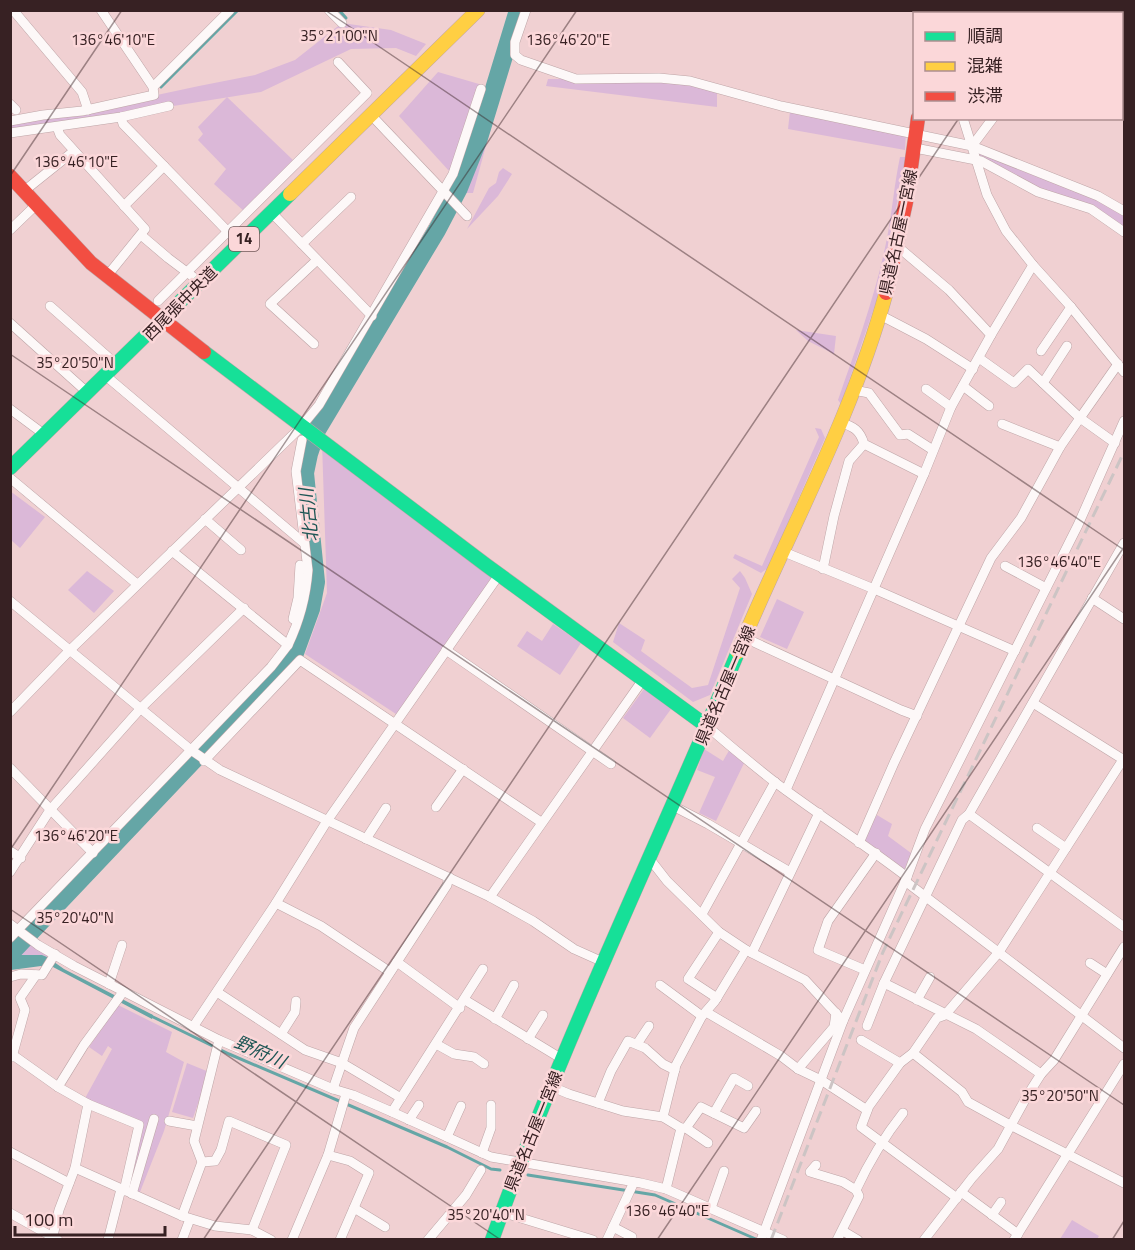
<svg xmlns="http://www.w3.org/2000/svg" width="1135" height="1250" font-family="'Titillium Web','Noto Sans JP',sans-serif">
	<style>
		.green { fill: #dbb8d8 }
		.water { fill: #65a6a6 }
		.lines { fill: none; stroke-linecap: round; stroke-linejoin: round }
		.stream { stroke: #65a6a6; stroke-width: 3 }
		.river { stroke: #65a6a6; stroke-width: 18 }
		.street-casing { stroke: #bea5a7; stroke-width: 10 }
		.fast-casing { stroke: #bea5a7; stroke-width: 15 }
		.slow-casing { stroke: #bea5a7; stroke-width: 15 }
		.jam-casing { stroke: #bea5a7; stroke-width: 15 }
		.street { stroke: #fdf8f8; stroke-width: 9 }
		.fast { stroke: #16e098; stroke-width: 14 }
		.slow { stroke: #ffcf43; stroke-width: 14 }
		.jam { stroke: #f24e42; stroke-width: 14 }
		.rail { stroke: #ccc4c4; stroke-width: 3; stroke-dasharray: 12 6; stroke-linecap: butt }
		.ticks { fill: none; stroke: #372123; stroke-width: 1.5; stroke-opacity: 0.45 }
		.labels { text-anchor: middle; stroke-width: 5; stroke-linejoin: round; paint-order: stroke }
		.shield { fill: #fbd7d9; stroke: #72585a; stroke-width: 1.5 }
		.shield-label { font-size: 15px; font-weight: bold; fill: #372123 }
		.street-label { font-size: 16px; fill: #372123; stroke: #fbd7d9 }
		.water-label { font-size: 18px; font-style: italic; fill: #1c5554; stroke: #fbd7d9 }
		.ticks-label { font-size: 15px; text-anchor: middle; fill: #372123; stroke: #fbd7d9; stroke-width: 5; stroke-linejoin: round; paint-order: stroke }
	</style>
	<rect width="100%" height="100%" fill="#f0d0d2"/>
	<g class="green">
		<polygon points="342,23 391,30 426,44 416,56 396,48 351,49 261,92 11,132 10,122 82,111 199,86 255,75 295,60"/>
		<polygon points="438,72 479,84 450,172 399,116"/>
		<polygon points="659,78 717,87 717,107 546,86 548,79"/>
		<polygon points="227,97 293,160 246,213 214,184 226,169 198,140 203,134 198,127"/>
		<polygon points="494,102 498,102 473,193 464,193"/>
		<polygon points="790,111 906,132 905,150 788,129"/>
		<polygon points="972,146 1124,210 1124,232 1091,209 1038,192 981,161"/>
		<path d="M900,157H907L876,302L841,404L838,400C856,348 875,297 886,243C892,214 894,185 900,157Z"/>
		<polygon points="503,168 512,174 498,196 467,229 489,188 496,183 499,172"/>
		<polygon points="796,330 836,336 834,354 808,341"/>
		<polygon points="815,428 821,429 825,438 768,568 761,573 733,558 735,554 762,566 819,437"/>
		<polygon points="322,443 499,575 399,716 305,654 327,593"/>
		<polygon points="10,491 45,517 20,548 11,540"/>
		<polygon points="87,571 114,591 94,613 68,590"/>
		<polygon points="740,571 745,578 752,594 710,695 693,702 613,642 619,623 645,640 641,651 692,688 708,685 740,588 732,579"/>
		<polygon points="777,599 804,612 787,649 760,637"/>
		<polygon points="553,624 581,643 560,675 517,646 527,631 542,641"/>
		<polygon points="644,689 671,709 650,738 623,718"/>
		<polygon points="731,747 746,759 716,821 699,813 715,777 697,770 704,749 723,761"/>
		<polygon points="877,815 892,824 888,836 911,853 903,873 861,844"/>
		<polygon points="25,940 50,954 47,957 42,955 15,955"/>
		<polygon points="118,1005 172,1032 166,1052 184,1062 164,1131 138,1197 124,1191 139,1125 83,1102 112,1049 108,1046 102,1056 89,1047"/>
		<polygon points="187,1063 209,1072 193,1118 172,1112"/>
		<polygon points="1072,1220 1099,1236 1097,1239 1060,1239"/>
	</g>
	<polygon class="water" points="54,899 60,905 25,940 15,955 42,955 47,957 64,969 153,1015 152,1019 53,967 41,966 11,970 10,946"/>
	<g class="lines">
		<g class="stream">
			<polyline points="339,10 346,18"/>
			<polyline points="161,87 238,10"/>
			<polyline points="151,1016 229,1054 447,1147 491,1169 500,1170"/>
			<polyline points="528,1175 655,1195 758,1240"/>
		</g>
		<polyline class="river" points="10,954 194,760 280,673 295,653 311,609 316,582 305,473 309,454 317,430 437,230 459,188 479,138 518,10"/>
		<g class="street-casing">
			<g id="street">
				<polyline points="13,10 82,92 88,110"/>
				<polyline points="329,10 342,23"/>
				<polyline points="526,10 515,42 515,55 521,60 576,79 659,78 690,81 781,106 972,146 1098,196 1124,211"/>
				<polyline points="946,10 947,14"/>
				<polyline points="1075,14 1077,10"/>
				<polyline points="1122,26 1124,21"/>
				<polyline points="153,87 230,10"/>
				<polyline points="10,104 16,110"/>
				<polyline points="372,116 467,216"/>
				<polyline points="121,117 123,124 239,243"/>
				<polyline points="963,118 987,195 1006,231 1033,265 1071,307 1124,372"/>
				<polyline points="10,121 43,115 82,111 154,95 153,87 101,10"/>
				<polyline points="57,127 60,135 145,229 107,276"/>
				<polyline points="10,133 121,117 169,106"/>
				<polyline points="972,146 993,118"/>
				<polyline points="915,148 981,161 1038,192 1091,209 1124,232"/>
				<polyline points="24,191 74,151"/>
				<polyline points="124,206 164,166"/>
				<polyline points="271,212 372,316"/>
				<polyline points="10,230 36,205"/>
				<polyline points="141,235 168,258 200,282"/>
				<polyline points="302,244 351,197"/>
				<polyline points="897,246 949,290 991,335"/>
				<polyline points="158,301 367,93 338,62"/>
				<polyline points="50,306 117,365"/>
				<polyline points="880,315 926,339 973,369"/>
				<polyline points="10,323 88,393"/>
				<polyline points="314,344 270,304 317,260"/>
				<polyline points="1041,351 1071,307"/>
				<polyline points="106,376 304,543"/>
				<polyline points="1043,383 1067,346"/>
				<polyline points="963,386 989,406"/>
				<polyline points="926,389 951,407"/>
				<polyline points="854,390 869,393 900,435 908,434 933,450"/>
				<polyline points="10,409 45,435"/>
				<path d="M840,422C854,427 860,430 864,444L924,474"/>
				<polyline points="1002,424 1060,447"/>
				<polyline points="1115,443 1080,418 1118,364"/>
				<polyline points="10,478 137,584"/>
				<polyline points="205,519 241,550"/>
				<polyline points="784,552 874,589 1015,651"/>
				<polyline points="1005,566 1046,588"/>
				<polyline points="823,569 834,516 849,461 864,444"/>
				<polyline points="1092,598 1124,619"/>
				<polyline points="10,601 191,750 220,770 490,897 533,921 574,949 603,962"/>
				<polyline points="293,619 298,598 300,565"/>
				<polyline points="745,638 901,710 917,716"/>
				<path d="M288,645C300,620 306,597 308,570L296,471L302,440"/>
				<polyline points="446,650 611,764"/>
				<polyline points="1033,703 1124,760"/>
				<polyline points="10,712 70,650 301,427 319,405 453,174 481,89"/>
				<path d="M708,727C730,746 753,765 776,783C819,815 864,844 907,877"/>
				<polyline points="204,761 300,660 541,822"/>
				<polyline points="10,768 93,853"/>
				<polyline points="786,790 924,474 951,407 991,335 1033,265"/>
				<polyline points="673,806 708,824 790,872"/>
				<polyline points="436,807 463,769"/>
				<polyline points="969,814 1124,927"/>
				<polyline points="1037,828 1066,848"/>
				<polyline points="366,839 386,808"/>
				<polyline points="859,843 894,763 991,558 1021,518 1060,447 1080,418 1028,369 1014,383 979,358"/>
				<polyline points="10,851 21,858"/>
				<polyline points="649,858 667,881 719,932 746,950 805,980 843,1021"/>
				<polyline points="10,872 50,810 141,708 244,608"/>
				<polyline points="905,881 1124,1048"/>
				<polyline points="490,897 642,681"/>
				<polyline points="276,903 321,926 390,972"/>
				<polyline points="702,914 775,782"/>
				<polyline points="10,924 38,945 74,966 219,1040 333,1089 353,1095 392,1112 491,1157 641,1183 666,1189 783,1240"/>
				<polyline points="10,938 271,667 288,645 172,551"/>
				<polyline points="752,953 819,813"/>
				<polyline points="397,962 460,1008"/>
				<polyline points="1090,963 1107,974"/>
				<polyline points="865,970 818,950 828,921 876,853"/>
				<polyline points="10,977 21,974 42,975 55,954"/>
				<polyline points="884,983 976,1029 1041,1074"/>
				<polyline points="109,984 122,945"/>
				<polyline points="660,985 702,1016"/>
				<polyline points="217,992 305,1050 342,1063 401,1098"/>
				<polyline points="717,998 688,979 719,932"/>
				<polyline points="465,1000 562,1059"/>
				<polyline points="917,1000 930,977"/>
				<polyline points="706,1012 781,1056 798,1069 821,1080 867,1110"/>
				<polyline points="495,1019 514,985"/>
				<polyline points="867,1026 884,983 962,820 969,814 1124,543"/>
				<polyline points="193,1027 276,903 327,821 499,575"/>
				<polyline points="281,1034 295,1012 296,1001"/>
				<polyline points="528,1039 543,1015"/>
				<polyline points="861,1040 900,1063"/>
				<polyline points="436,1044 454,1054 474,1057 484,1064"/>
				<polyline points="637,1044 649,1026"/>
				<polyline points="10,1053 58,1087 88,1104 75,1168 59,1210 52,1240"/>
				<polyline points="913,1053 962,1092 968,1102 1010,1125 1124,1183"/>
				<polyline points="12,1057 25,1010 20,998 36,975"/>
				<polyline points="798,1069 834,1027 836,1013"/>
				<polyline points="550,1086 569,1094 623,1111 663,1117 681,1128 666,1189"/>
				<polyline points="58,1087 84,1045 123,992"/>
				<polyline points="333,1089 354,1028 447,885 449,877"/>
				<polyline points="598,1103 611,1071 628,1041 645,1048 663,1064 675,1070"/>
				<polyline points="88,1104 139,1125 124,1191"/>
				<polyline points="392,1112 483,969"/>
				<polyline points="714,1113 734,1078 748,1086"/>
				<polyline points="663,1117 676,1065 702,1016 715,1001 746,950"/>
				<polyline points="409,1120 419,1105"/>
				<polyline points="169,1121 197,1126"/>
				<polyline points="681,1128 686,1128 701,1107 744,1128 756,1111"/>
				<polyline points="686,1128 708,1143"/>
				<polyline points="447,1137 461,1106"/>
				<polyline points="10,1152 69,1183"/>
				<polyline points="482,1153 491,1128 491,1105"/>
				<polyline points="328,1155 350,1161 369,1173 340,1240"/>
				<polyline points="202,1162 215,1161 221,1150 229,1121 286,1145 252,1230"/>
				<polyline points="816,1165 810,1172 843,1182 856,1190"/>
				<polyline points="75,1168 182,1216 215,1226 252,1230 271,1240"/>
				<polyline points="961,1192 1018,1234"/>
				<polyline points="132,1194 154,1119"/>
				<polyline points="957,1198 861,1127 869,1106 900,1063 913,1053 937,1018 945,1015 999,952 1124,758"/>
				<polyline points="354,1208 385,1227"/>
				<polyline points="711,1208 724,1171"/>
				<polyline points="501,1212 593,1240"/>
				<polyline points="10,1213 58,1240"/>
				<polyline points="992,1215 1001,1202"/>
				<polyline points="182,1216 202,1162 194,1141 219,1040"/>
				<polyline points="613,1227 632,1237"/>
				<polyline points="843,1231 858,1240"/>
				<polyline points="108,1240 121,1189"/>
				<polyline points="182,1240 190,1219"/>
				<polyline points="292,1240 328,1155 346,1094"/>
				<polyline points="428,1240 466,1195 481,1170"/>
				<polyline points="607,1240 634,1182"/>
				<polyline points="761,1240 843,1021 907,877 925,829 1078,525 1124,421"/>
				<path d="M837,1240L859,1196L856,1190C869,1162 884,1137 903,1113"/>
				<polyline points="924,1240 972,1178 998,1149 1027,1096 1041,1074 1054,1060 1124,947"/>
				<polyline points="1014,1240 1124,1064"/>
			</g>
		</g>
		<g class="fast-casing">
			<g id="fast">
				<polyline points="923,10 923,14"/>
				<polyline points="204,352 486,565 708,727"/>
				<polyline points="10,468 290,194"/>
				<path d="M492,1240C563,1039 657,848 738,652"/>
			</g>
		</g>
		<g class="slow-casing">
			<g id="slow">
				<polyline points="290,194 478,10"/>
				<path d="M738,652C788,532 852,418 886,293"/>
			</g>
		</g>
		<g class="jam-casing">
			<g id="jam">
				<polyline points="10,176 91,263 204,352"/>
				<polyline points="886,293 906,202 918,118"/>
			</g>
		</g>
		<use href="#street" class="street"/>
		<use href="#fast" class="fast"/>
		<use href="#slow" class="slow"/>
		<use href="#jam" class="jam"/>
		<polyline class="rail" points="771,1240 883,952 1124,452"/>
	</g>
	<path class="ticks" d="M325,10L1124,550M1030,14L1032,10M10,176L122,10M10,354L1124,1105M10,850L577,10M10,909L501,1240M203,1240L959,118M657,1240L1124,547M1112,1240L1124,1221"/>
	<g class="labels">
		<rect class="shield" x="229" y="227" width="30" height="24" rx="4.5"/>
		<g class="shield-label">
			<text x="244" y="244">14</text>
		</g>
		<g class="street-label">
			<text transform="translate(898 232) rotate(-78)" y="6">県道名古屋一宮線</text>
			<text transform="translate(180 303) rotate(-45)" y="6">西尾張中央道</text>
			<text transform="translate(725 685) rotate(-67)" y="6">県道名古屋一宮線</text>
			<text transform="translate(533 1131) rotate(-68)" y="6">県道名古屋一宮線</text>
		</g>
		<g class="water-label">
			<text transform="translate(309 515) rotate(-96)" y="6">北古川</text>
			<text transform="translate(260 1052) rotate(24)" y="6">野府川</text>
		</g>
	</g>
	<g class="ticks-label">
		<text x="339" y="41">35°21'00"N</text>
		<text x="113" y="45">136°46'10"E</text>
		<text x="568" y="45">136°46'20"E</text>
		<text x="76" y="167">136°46'10"E</text>
		<text x="75" y="368">35°20'50"N</text>
		<text x="1059" y="567">136°46'40"E</text>
		<text x="76" y="841">136°46'20"E</text>
		<text x="75" y="923">35°20'40"N</text>
		<text x="1060" y="1101">35°20'50"N</text>
		<text x="667" y="1216">136°46'40"E</text>
		<text x="486" y="1220">35°20'40"N</text>
	</g>
	<rect width="1135" height="1250" fill="none" stroke="#372123" stroke-width="24"/>
	<rect x="913" y="12" width="210" height="108" fill="#fbd7d9" stroke="#ad8e90" stroke-width="1.5"/>
	<rect x="925" y="32" width="30" height="9" fill="#16e098" stroke="#ad8e90" stroke-width="1.5"/>
	<text x="967" y="42" font-size="18" fill="#372123">順調</text>
	<rect x="925" y="62" width="30" height="9" fill="#ffcf43" stroke="#ad8e90" stroke-width="1.5"/>
	<text x="967" y="72" font-size="18" fill="#372123">混雑</text>
	<rect x="925" y="92" width="30" height="9" fill="#f24e42" stroke="#ad8e90" stroke-width="1.5"/>
	<text x="967" y="102" font-size="18" fill="#372123">渋滞</text>
	<path d="M15 1226v9h150v-9" fill="none" stroke="#372123" stroke-width="3"/>
	<text x="24" y="1226" font-size="18" fill="#372123" stroke="#fbd7d9" stroke-width="4.5" paint-order="stroke">100 m</text>
</svg>
